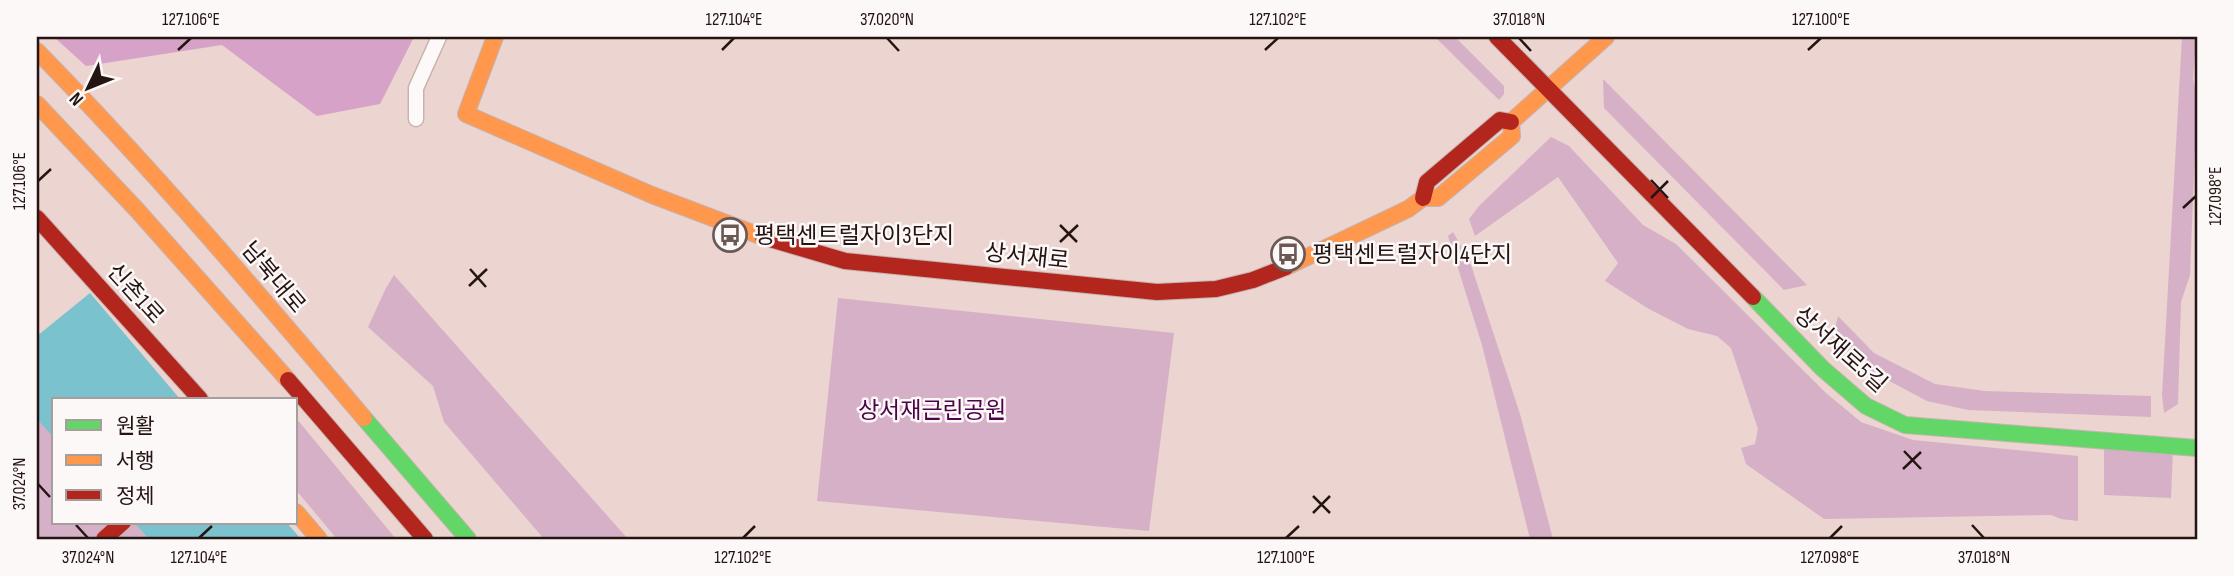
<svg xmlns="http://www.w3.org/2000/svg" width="2234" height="576" font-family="'Sofia Sans Condensed','Noto Sans KR',sans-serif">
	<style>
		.green { fill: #d6b0c7 }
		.forest { fill: #d7a2c7 }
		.water { fill: #79c2ce }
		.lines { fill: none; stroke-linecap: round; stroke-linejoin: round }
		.street-casing { stroke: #c6b3af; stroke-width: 17 }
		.fast-casing { stroke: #c6b3af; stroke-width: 18 }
		.slow-casing { stroke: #c6b3af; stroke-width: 18 }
		.jam-casing { stroke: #c6b3af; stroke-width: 18 }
		.street { stroke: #fcf9f8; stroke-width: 14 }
		.fast { stroke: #63d668; stroke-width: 16 }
		.slow { stroke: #ff974d; stroke-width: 16 }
		.jam { stroke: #b3261e; stroke-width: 16 }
		.ticks { fill: none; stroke: #241513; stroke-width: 2.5 }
		.labels { text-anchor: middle; stroke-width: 5; stroke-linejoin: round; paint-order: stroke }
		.poi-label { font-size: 23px; fill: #241513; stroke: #fcf8f7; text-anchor: start }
		.street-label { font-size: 23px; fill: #241513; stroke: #fcf8f7 }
		.park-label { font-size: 23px; fill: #4c0349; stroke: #fcf8f7 }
		.neatline { fill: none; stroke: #241513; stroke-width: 2.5 }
		.ticks-label { font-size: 18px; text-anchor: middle; fill: #241513 }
	</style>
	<rect width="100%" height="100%" fill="#ecd4d0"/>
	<g class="green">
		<polygon points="1435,37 1455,37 1504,86 1504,94 1499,100"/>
		<polygon points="2182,37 2196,37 2193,79 2197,97 2190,275 2181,302 2178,404 2164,413 2162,395"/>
		<polygon points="1603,79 1611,87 1807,285 1784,290 1604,108"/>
		<polygon points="1551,137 1569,146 1643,225 1676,244 1826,393 1861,422 1913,440 2078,456 2078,521 2061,519 2051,515 1824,519 1746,464 1741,448 1755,444 1758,429 1731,348 1717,336 1688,329 1649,309 1605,281 1618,263 1558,177 1475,236 1469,219 1480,205"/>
		<polygon points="1453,232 1470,262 1520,414 1553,539 1530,539 1482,345 1448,236"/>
		<polygon points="394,275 612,521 628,539 544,539 444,422 433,386 368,327 386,288"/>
		<polygon points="838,298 1174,333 1149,531 817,501"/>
		<polygon points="1838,316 1874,353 1935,384 1985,391 2151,396 2151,417 1968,410 1927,401 1863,367 1833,337"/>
		<polygon points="37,418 54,437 54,522 133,522 149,539 37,539"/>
		<polygon points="296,418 396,539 337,539 296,490"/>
		<polygon points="2104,446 2173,449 2171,498 2104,495"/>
	</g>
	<polygon class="forest" points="54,37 414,37 380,104 317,116 222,45 86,66"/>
	<g class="water">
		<polygon points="90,293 180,399 54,399 54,438 37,419 37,336"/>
		<polygon points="138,522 286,522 301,539 149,539 135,524"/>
	</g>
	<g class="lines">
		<g class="street-casing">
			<polyline id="street" points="416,119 416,88 439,37"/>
		</g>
		<g class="fast-casing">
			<g id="fast">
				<polyline points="1753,297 1823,369 1866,406 1905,425 2197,448"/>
				<polyline points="364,418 468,539"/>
			</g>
		</g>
		<g class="slow-casing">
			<g id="slow">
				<polyline points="495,37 466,114 652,195 763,237"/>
				<path d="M37,51C152,168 258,293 364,418"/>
				<polyline points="37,104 137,210 288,380"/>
				<polyline points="1286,267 1408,209 1423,198 1438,198 1512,136 1511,122 1606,37"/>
				<polyline points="296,512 319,539"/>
			</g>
		</g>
		<g class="jam-casing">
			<g id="jam">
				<polyline points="1497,37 1753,297"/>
				<polyline points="1423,198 1427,182 1500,120 1511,122"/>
				<polyline points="37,218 200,399"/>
				<polyline points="763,237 845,261 1157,292 1216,289 1253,280 1286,267"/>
				<polyline points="288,380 425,539"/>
				<polyline points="104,539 123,522"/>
			</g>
		</g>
		<use href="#street" class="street"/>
		<use href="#fast" class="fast"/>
		<use href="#slow" class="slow"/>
		<use href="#jam" class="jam"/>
	</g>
	<path class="ticks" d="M887,38L899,51M1519,38L1531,51M178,50L191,38M722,50L734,38M1265,50L1278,38M1808,50L1821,38M1651,180L1668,198M38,181L51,169M1651,198L1668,181M2183,208L2196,196M1060,225L1077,242M1060,242L1078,225M470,269L486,287M469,286L487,269M1904,451L1921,469M1903,469L1921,452M38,484L50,497M1313,496L1330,513M1313,513L1330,496M76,525L88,538M1972,525L1984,538M199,538L212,526M743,538L755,526M1286,538L1299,526M1830,538L1842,526"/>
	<defs>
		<g id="bus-ring" transform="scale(1.75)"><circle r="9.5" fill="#fcf8f7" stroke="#6a5855" stroke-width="1.5"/><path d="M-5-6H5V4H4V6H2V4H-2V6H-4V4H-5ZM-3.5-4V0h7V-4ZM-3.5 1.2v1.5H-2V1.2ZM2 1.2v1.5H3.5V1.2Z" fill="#6a5855"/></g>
	</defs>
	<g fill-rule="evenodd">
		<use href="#bus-ring" x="730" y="235"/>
		<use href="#bus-ring" x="1288" y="254"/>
	</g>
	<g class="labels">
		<g class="poi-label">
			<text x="754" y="243">평택센트럴자이3단지</text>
			<text x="1312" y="262">평택센트럴자이4단지</text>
		</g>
		<g class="street-label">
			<text transform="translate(1027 256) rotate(6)" y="8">상서재로</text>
			<text transform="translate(274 277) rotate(50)" y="8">남북대로</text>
			<text transform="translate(136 293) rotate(48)" y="8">신촌1로</text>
			<text transform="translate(1841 349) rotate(42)" y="8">상서재로5길</text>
		</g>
		<g class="park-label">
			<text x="932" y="418">상서재근린공원</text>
		</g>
	</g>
	<rect width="2234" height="576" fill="none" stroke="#fcf8f7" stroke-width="77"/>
	<rect x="52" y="398" width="245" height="126" fill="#fcf8f7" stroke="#a69d9c" stroke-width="2"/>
	<rect x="66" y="420" width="35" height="10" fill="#63d668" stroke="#a69d9c" stroke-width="2"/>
	<text x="116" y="433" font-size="21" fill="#241513">원활</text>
	<rect x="66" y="455" width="35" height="10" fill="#ff974d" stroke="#a69d9c" stroke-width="2"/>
	<text x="116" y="468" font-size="21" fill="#241513">서행</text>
	<rect x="66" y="490" width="35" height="10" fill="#b3261e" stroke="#a69d9c" stroke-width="2"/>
	<text x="116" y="503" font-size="21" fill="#241513">정체</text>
	<g transform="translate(88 88) rotate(227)" stroke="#fcf8f7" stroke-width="5" paint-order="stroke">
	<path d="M0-5L12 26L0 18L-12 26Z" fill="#241513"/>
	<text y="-10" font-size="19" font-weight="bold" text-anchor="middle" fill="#241513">N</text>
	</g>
	<rect x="38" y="38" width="2158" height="500" class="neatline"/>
	<g class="ticks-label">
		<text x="191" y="25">127.106°E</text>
		<text x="734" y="25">127.104°E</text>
		<text x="887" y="25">37.020°N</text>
		<text x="1278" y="25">127.102°E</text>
		<text x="1519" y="25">37.018°N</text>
		<text x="1821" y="25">127.100°E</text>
		<text transform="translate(19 181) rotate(-90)" y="6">127.106°E</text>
		<text transform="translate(2215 196) rotate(-90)" y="6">127.098°E</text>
		<text transform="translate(19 484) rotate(-90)" y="6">37.024°N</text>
		<text x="88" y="563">37.024°N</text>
		<text x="199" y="563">127.104°E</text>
		<text x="743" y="563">127.102°E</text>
		<text x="1286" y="563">127.100°E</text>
		<text x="1830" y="563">127.098°E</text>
		<text x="1984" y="563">37.018°N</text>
	</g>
</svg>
